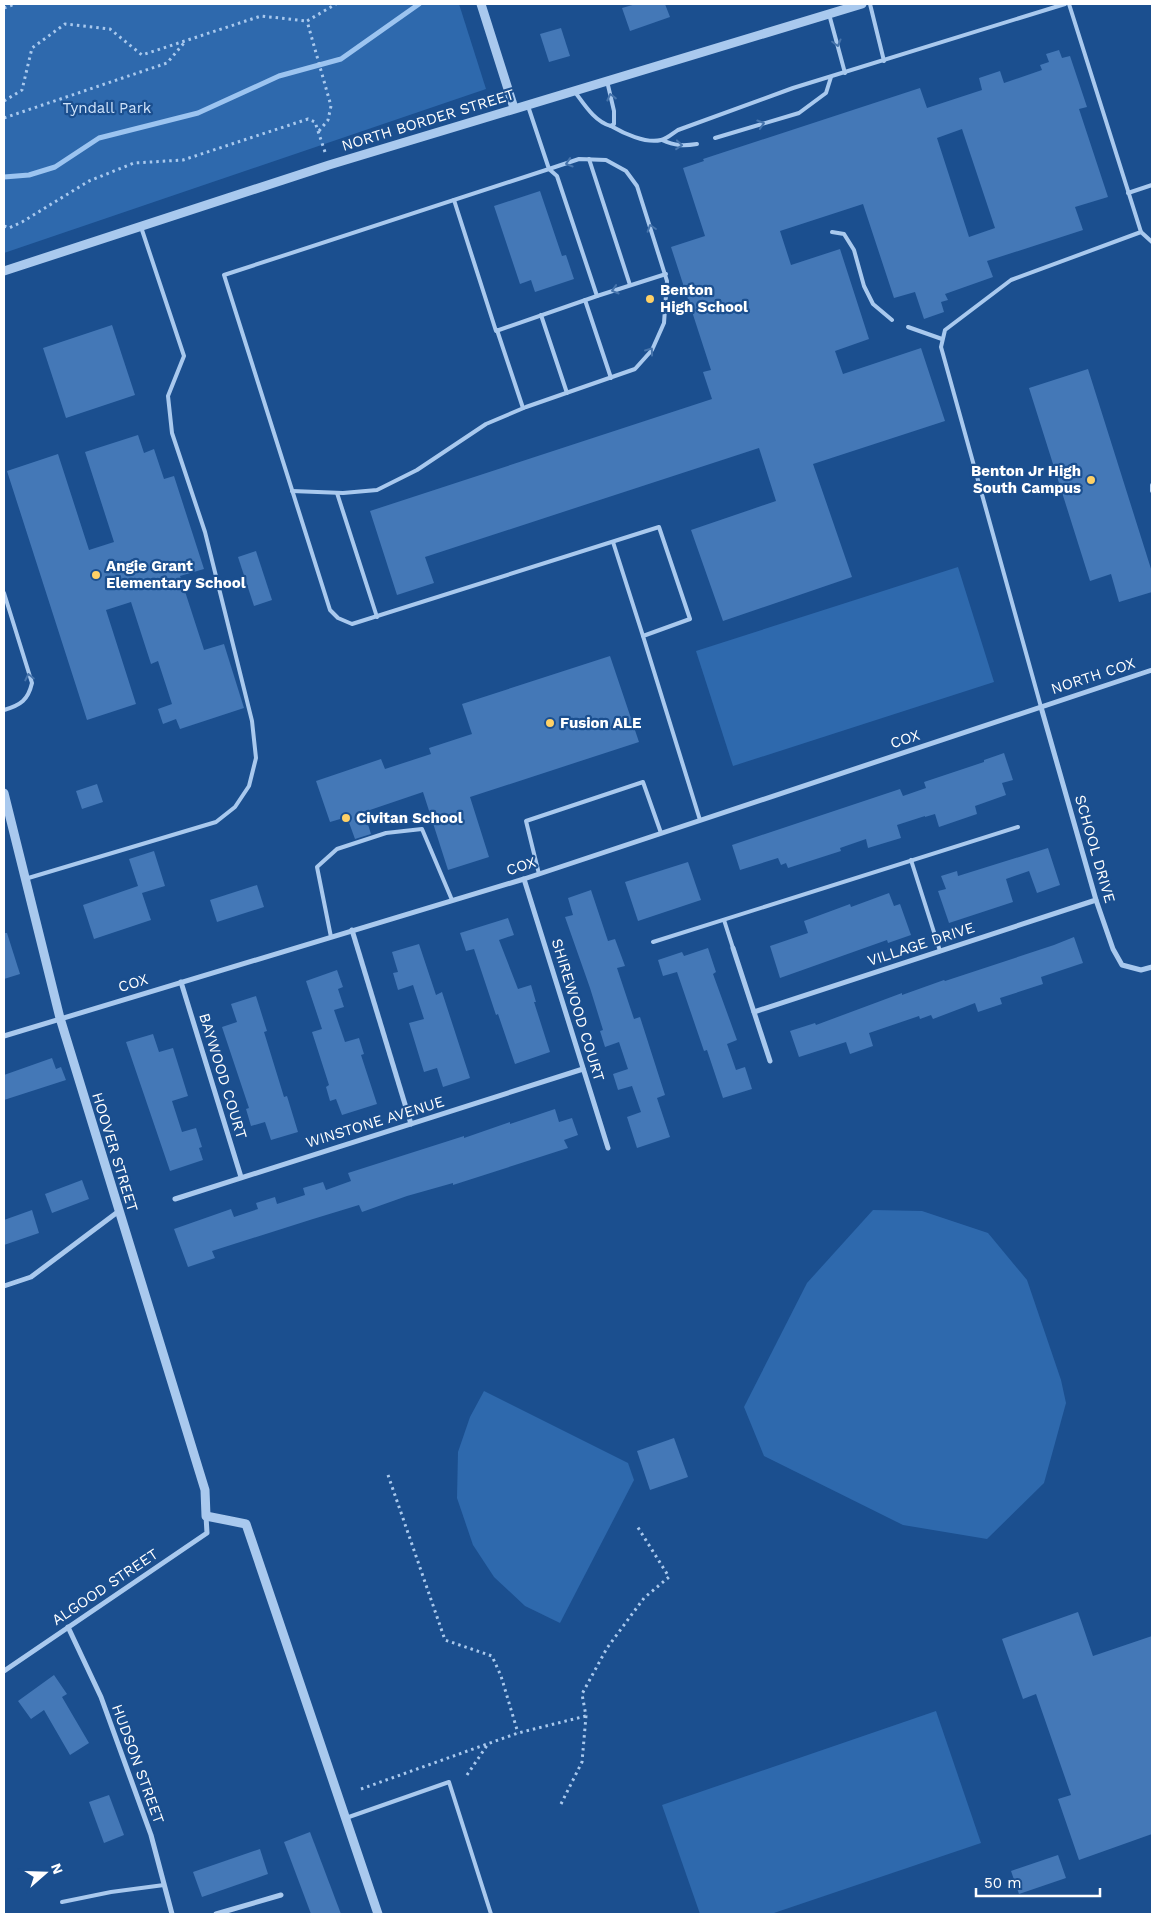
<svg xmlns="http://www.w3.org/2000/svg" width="1156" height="1918" font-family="'Work Sans',sans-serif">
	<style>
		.green { fill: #2e69ad }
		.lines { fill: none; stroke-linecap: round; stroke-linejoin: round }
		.stream { stroke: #9cc4f0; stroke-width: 5 }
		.building { fill: #4478b7; fill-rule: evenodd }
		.path { stroke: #a9c9ee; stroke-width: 3; stroke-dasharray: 2.5 4; stroke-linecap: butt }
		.service { stroke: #a9c9ee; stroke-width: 4 }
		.minor { stroke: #a9c9ee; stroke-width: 5 }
		.tertiary { stroke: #a9c9ee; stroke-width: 9 }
		.oneway { stroke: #4674ac }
		.poi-dot { fill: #ffd166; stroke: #1b4f8f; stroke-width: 2 }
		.labels { text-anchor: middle; stroke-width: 4.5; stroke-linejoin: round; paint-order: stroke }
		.park-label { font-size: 15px; fill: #cfe3fa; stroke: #1b4f8f }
		.street-label { font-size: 15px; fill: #fff; stroke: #1b4f8f }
		.poi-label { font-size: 15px; font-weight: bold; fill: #fff; stroke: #1b4f8f; text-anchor: start }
	</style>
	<rect width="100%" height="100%" fill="#1b4f8f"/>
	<g class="green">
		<polygon points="4,4 459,4 486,89 4,253"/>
		<polygon points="958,567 994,682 733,766 696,651"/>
		<polygon points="873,1210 922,1211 988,1233 1027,1280 1061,1380 1066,1403 1044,1483 987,1539 903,1525 764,1456 744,1407 807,1283"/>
		<polygon points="484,1391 628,1463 634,1480 560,1623 525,1606 494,1577 473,1545 457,1498 458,1452 470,1417"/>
		<polygon points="936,1711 981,1843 771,1914 700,1914 662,1805"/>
	</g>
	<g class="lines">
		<polyline class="stream" points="4,177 29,175 55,167 99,138 198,113 279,76 341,59 419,4"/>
	</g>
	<g class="building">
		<polygon points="636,4 665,4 670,17 630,31 622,8"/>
		<polygon points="561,28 570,56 549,62 540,34"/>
		<path d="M1059,50L1062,58L1070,56L1087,107L1079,109L1108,197L1075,207L1083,230L987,261L993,277L945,294L948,300L941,302L944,312L924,319L915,292L894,298L863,204L780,231L791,265L840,249L869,339L835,351L843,374L921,348L945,421L813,464L852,577L723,621L691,530L776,501L759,448L425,557L434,583L397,595L370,511L712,399L703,372L711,370L671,247L705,236L683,168L704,161L703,159L920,88L927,108L982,90L979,78L1000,71L1004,83L1042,70L1040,65L1049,62L1046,54ZM962,129L995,228L969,237L937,138Z"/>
		<polygon points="540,191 562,256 566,255 574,279 535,292 531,280 520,284 494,206"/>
		<polygon points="112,325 135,395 66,418 43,348"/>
		<polygon points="1088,369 1152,572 1152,592 1119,602 1111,574 1090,581 1029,388"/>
		<polygon points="138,435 144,453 154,449 164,479 174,476 204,569 180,576 204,650 224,644 244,708 180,729 176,719 163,724 158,709 172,704 158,661 151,664 131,602 106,610 136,704 87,720 7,471 58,454 89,550 114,542 85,452"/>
		<polygon points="256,551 272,600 254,606 238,557"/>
		<polygon points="610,656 639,742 470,797 489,857 448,870 423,792 364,812 371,834 355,839 347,817 330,822 316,781 381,759 385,769 431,754 429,748 472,734 462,704"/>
		<polygon points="1004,753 1013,780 1002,783 1006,795 975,806 977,814 939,827 935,814 925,817 925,816 897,825 901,838 868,848 866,839 840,848 841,851 788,868 786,863 781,865 778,858 740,870 732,845 900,789 903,796 926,788 924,782 984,762 984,760"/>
		<polygon points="97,784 103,802 82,809 76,791"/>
		<polygon points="1048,848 1060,885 1037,893 1029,871 1006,879 1013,902 949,923 938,891 946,889 941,876 957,871 958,876"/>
		<polygon points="154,851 165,886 142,893 151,920 94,939 83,905 138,886 129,859"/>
		<polygon points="688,862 701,900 638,921 625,882"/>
		<polygon points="257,885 264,907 217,922 210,900"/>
		<polygon points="591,890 608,941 615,939 625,966 617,968 634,1019 640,1017 665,1095 657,1098 670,1137 637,1148 627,1117 641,1112 632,1086 618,1090 613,1074 628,1069 619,1042 605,1047 600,1031 603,1030 590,988 565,917 573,915 568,898"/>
		<polygon points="889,893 894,906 900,904 911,935 888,943 887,940 780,978 770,946 808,933 804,921 850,904 851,907"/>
		<polygon points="508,918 514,935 499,940 518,989 531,985 536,1002 534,1002 550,1052 515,1064 498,1014 496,1015 474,949 466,951 460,933"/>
		<polygon points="4,933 7,933 20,974 4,979"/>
		<polygon points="1074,937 1083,963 1041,977 1043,984 1000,998 1002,1004 978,1012 975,1003 933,1019 931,1015 920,1019 919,1016 869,1033 873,1046 850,1054 846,1042 799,1057 790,1031 815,1023 816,1025 902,993 902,995 944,980 945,981 1054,945"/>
		<polygon points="419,944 436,995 442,992 470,1078 443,1087 437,1068 424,1072 409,1023 424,1019 413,985 398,990 393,973 398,972 392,952"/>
		<polygon points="708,948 716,972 713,974 737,1040 727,1044 736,1070 745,1067 752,1089 723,1098 707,1050 704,1051 677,972 663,976 658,960 682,952 684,956"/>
		<polygon points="337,970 343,987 338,989 344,1007 334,1010 345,1042 359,1038 364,1054 361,1055 377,1104 342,1115 336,1099 330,1101 326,1087 329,1085 312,1032 322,1029 306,981"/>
		<polygon points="256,996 267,1031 264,1032 284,1097 287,1096 298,1132 271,1140 265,1122 251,1126 246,1109 249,1108 222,1027 237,1022 231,1004"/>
		<polygon points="153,1034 159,1052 173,1048 188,1096 172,1101 182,1132 196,1128 202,1147 199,1148 203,1160 170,1171 126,1042"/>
		<polygon points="52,1058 56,1069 61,1067 66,1080 4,1100 4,1075"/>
		<polygon points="555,1109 559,1122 572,1118 578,1135 564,1140 568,1148 453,1185 453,1183 407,1196 362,1212 359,1205 313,1219 212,1251 215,1258 188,1267 174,1229 231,1209 234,1217 258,1209 256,1203 275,1197 277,1204 305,1195 303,1188 323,1182 326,1190 351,1181 348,1173 464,1136 464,1138 510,1122 510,1124"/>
		<polygon points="82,1180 89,1199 52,1213 45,1194"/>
		<polygon points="32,1210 39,1233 4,1245 4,1220"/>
		<polygon points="674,1438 688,1477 650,1490 637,1451"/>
		<polygon points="1078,1612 1093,1656 1152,1636 1152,1834 1079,1860 1058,1799 1071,1795 1036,1694 1023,1699 1002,1639"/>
		<polygon points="54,1675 67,1694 62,1697 89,1743 70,1755 44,1710 31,1719 18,1701"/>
		<polygon points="109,1795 124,1835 104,1843 89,1802"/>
		<polygon points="310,1832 341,1914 311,1914 284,1842"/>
		<polygon points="260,1849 268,1874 202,1897 193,1872"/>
		<polygon points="1058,1855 1066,1878 1019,1894 1011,1871"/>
	</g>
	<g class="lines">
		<g class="path">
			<polyline points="4,8 15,4"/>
			<polyline points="4,101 22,90 32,48 65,24 110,29 142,55 261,16 307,21"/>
			<polyline points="4,118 167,63 184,43"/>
			<polyline points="319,131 328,120 331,106 307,21 336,4"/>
			<polyline points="4,226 9,228 22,222 89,181 134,163 183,160 308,119 315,122 326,155"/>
			<polyline points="388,1475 445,1640 492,1656 501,1676 518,1733"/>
			<polyline points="467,1775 488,1744"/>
			<polyline points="361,1789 518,1733 586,1716"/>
			<polyline points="561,1804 582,1762 586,1716 582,1694 607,1648 644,1598 669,1577 637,1526"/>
		</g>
		<g class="service">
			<polyline points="870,4 884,61"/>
			<polyline points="829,14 845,73"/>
			<path d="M575,92C584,104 595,122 611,126L614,124V111L607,81"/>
			<polyline points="528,106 549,169 224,275 330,610 338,618 352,624 659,527 690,619 643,636 700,820"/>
			<path d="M611,126C623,133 646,144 661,140C667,139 673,133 678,130L793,88L1065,4"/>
			<polyline points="715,138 799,113 826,93 831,77"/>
			<path d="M662,140C675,146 684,146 697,144"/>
			<polyline points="589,159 630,285"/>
			<polyline points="1128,193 1152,185"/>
			<polyline points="454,200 496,331 597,296 557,176 549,169"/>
			<polyline points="832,232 844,234 854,250 864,286 873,304 892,320"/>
			<polyline points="1141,232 1152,242"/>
			<polyline points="597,296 666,274"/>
			<polyline points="585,300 611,378"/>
			<polyline points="541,315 567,393"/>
			<polyline points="908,327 942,339"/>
			<polyline points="497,330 523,408"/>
			<polyline points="1152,485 1152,491"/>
			<polyline points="292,491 343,493 377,490 417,470 486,424 526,407 635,369 652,350 664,323 667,281 637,186 626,171 606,160 579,159 549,169"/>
			<polyline points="337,493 377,617"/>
			<polyline points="613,542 643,636"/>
			<path d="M4,593L32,683C28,700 21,705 4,710"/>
			<polyline points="1041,707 941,347 945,330 1011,280 1141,232 1069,4"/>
			<polyline points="911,860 940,951"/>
			<polyline points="539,874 526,821 643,782 661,833"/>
			<polyline points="25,879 216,822 235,807 249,786 256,758 252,721 205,532 172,433 168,396 184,356 141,227"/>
			<polyline points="724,920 733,948"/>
			<polyline points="331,937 317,867 337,849 386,833 422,829 452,900"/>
			<polyline points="653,942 1018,827"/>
			<polyline points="346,1818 449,1782 491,1914"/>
			<polyline points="62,1902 111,1892 164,1885"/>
		</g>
		<g class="minor">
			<polyline points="1041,707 1096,900 1113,949 1122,965 1141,970 1152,967"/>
			<polyline points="524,879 608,1148"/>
			<polyline points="352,930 411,1124"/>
			<polyline points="733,948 770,1061"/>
			<polyline points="181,982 241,1177"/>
			<polyline points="754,1012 1096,900"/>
			<polyline points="4,1036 524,879 1152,670"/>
			<polyline points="175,1199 583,1069"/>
			<polyline points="4,1286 31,1277 119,1211"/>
			<polyline points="68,1627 101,1697 151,1835 172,1914"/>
			<polyline points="4,1671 207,1533 206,1516"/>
			<polyline points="216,1914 281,1895"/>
		</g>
		<g class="tertiary">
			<polyline points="481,4 514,108"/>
			<polyline points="4,271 329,165 862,4"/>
			<polyline points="4,793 60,1018 205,1490 206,1516 246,1524 378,1914"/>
		</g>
	</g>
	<defs><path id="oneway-chevron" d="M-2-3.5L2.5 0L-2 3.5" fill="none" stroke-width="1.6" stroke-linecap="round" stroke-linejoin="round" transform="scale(1.25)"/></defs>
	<g class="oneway">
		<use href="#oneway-chevron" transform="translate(837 43) rotate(75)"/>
		<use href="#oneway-chevron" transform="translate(611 97) rotate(-104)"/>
		<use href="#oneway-chevron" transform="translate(761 124) rotate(-17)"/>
		<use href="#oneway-chevron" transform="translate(679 145) rotate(5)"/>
		<use href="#oneway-chevron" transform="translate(569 163) rotate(163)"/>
		<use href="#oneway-chevron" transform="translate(651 228) rotate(-108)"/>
		<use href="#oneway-chevron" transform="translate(615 290) rotate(163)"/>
		<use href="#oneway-chevron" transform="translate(650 351) rotate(-54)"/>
		<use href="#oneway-chevron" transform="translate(29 677) rotate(-102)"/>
	</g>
	<g class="poi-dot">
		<circle cx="650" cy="299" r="5"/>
		<circle cx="1091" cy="480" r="5"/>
		<circle cx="96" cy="575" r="5"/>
		<circle cx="550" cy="723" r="5"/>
		<circle cx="346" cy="818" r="5"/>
	</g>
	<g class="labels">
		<g class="park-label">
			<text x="107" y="113">Tyndall Park</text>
		</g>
		<g class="street-label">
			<text transform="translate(428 120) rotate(-17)" y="5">NORTH BORDER STREET</text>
			<text transform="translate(1093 676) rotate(-18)" y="5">NORTH COX</text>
			<text transform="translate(905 739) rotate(-18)" y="5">COX</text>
			<text transform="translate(1095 849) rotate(74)" y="5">SCHOOL DRIVE</text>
			<text transform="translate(521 866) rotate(-18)" y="5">COX</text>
			<text transform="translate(921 944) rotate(-18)" y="5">VILLAGE DRIVE</text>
			<text transform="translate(133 983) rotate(-17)" y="5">COX</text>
			<text transform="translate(578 1010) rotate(73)" y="5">SHIREWOOD COURT</text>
			<text transform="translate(223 1076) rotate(73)" y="5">BAYWOOD COURT</text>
			<text transform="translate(375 1122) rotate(-17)" y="5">WINSTONE AVENUE</text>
			<text transform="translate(115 1152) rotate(73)" y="5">HOOVER STREET</text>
			<text transform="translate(105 1587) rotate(-34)" y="5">ALGOOD STREET</text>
			<text transform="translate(138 1764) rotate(70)" y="5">HUDSON STREET</text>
		</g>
		<g class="poi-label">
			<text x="660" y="295">Benton<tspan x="660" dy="17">High School</tspan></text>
			<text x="1081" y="476" text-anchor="end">Benton Jr High<tspan x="1081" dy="17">South Campus</tspan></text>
			<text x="106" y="571">Angie Grant<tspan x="106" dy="17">Elementary School</tspan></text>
			<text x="560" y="728">Fusion ALE</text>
			<text x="356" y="823">Civitan School</text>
		</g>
	</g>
	<rect width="1156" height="1918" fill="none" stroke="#ffffff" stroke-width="10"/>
	<g transform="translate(45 1873) rotate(70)" stroke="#1b4f8f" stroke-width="4" paint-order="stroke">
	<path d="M0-4L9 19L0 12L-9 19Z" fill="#ffffff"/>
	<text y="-8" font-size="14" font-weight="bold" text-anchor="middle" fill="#ffffff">N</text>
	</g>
	<path d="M976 1888v8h124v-8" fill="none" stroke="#ffffff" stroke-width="2.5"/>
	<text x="984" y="1888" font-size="15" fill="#ffffff" stroke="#1b4f8f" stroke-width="4" paint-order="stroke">50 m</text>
</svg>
